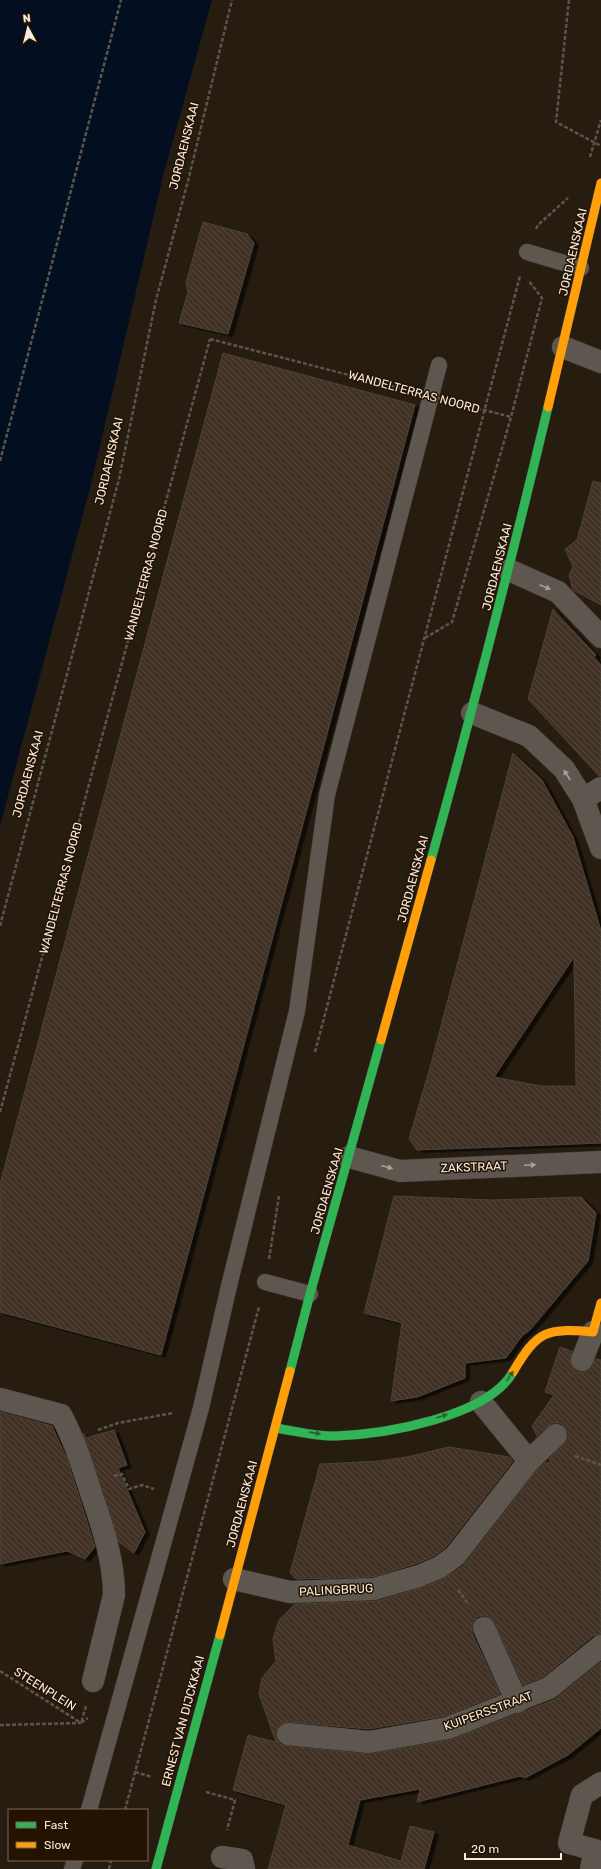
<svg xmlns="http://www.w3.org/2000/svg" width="601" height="1869" font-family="Rubik,sans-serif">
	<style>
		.water { fill: #030e20 }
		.building { fill: url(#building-back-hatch); stroke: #4c4239; fill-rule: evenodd; filter: url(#shadow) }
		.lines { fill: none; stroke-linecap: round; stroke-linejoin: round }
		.lane-casing { stroke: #3d352d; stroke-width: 17 }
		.street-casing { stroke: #3d352d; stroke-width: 23 }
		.fast-casing { stroke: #3d352d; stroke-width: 10 }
		.slow-casing { stroke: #3d352d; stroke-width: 10 }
		.path { stroke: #5d554c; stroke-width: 2.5; stroke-dasharray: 4 2; stroke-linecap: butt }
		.lane { stroke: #5e574f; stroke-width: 16 }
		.street { stroke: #5e574f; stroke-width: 22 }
		.fast { stroke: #30b455; stroke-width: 9 }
		.slow { stroke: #ff9f0a; stroke-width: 9 }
		.path-bridge { stroke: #5d554c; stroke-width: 2.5; stroke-dasharray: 4 2; stroke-linecap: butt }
		.oneway { fill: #aaa096 }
		.oneway2 { fill: #2a642b }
		.labels { text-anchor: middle; stroke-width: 3; stroke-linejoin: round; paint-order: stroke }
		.street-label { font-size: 12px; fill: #f7eade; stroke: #241301 }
	</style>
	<defs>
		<pattern id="building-back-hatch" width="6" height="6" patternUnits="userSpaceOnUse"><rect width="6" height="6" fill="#423326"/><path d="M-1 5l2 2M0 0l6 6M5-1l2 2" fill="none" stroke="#55473b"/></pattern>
		<filter id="shadow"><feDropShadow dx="4.5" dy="2.5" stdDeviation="0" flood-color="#0009"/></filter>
	</defs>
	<rect width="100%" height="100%" fill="#261c10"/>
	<polygon class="water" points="0,0 212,0 163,176 90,488 0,826"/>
	<g class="building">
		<polygon points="203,222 247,234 254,243 228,334 179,323 188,292 186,283"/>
		<polygon points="223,353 415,405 161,1355 0,1312 0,1184"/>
		<polygon points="593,481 601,483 601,605 573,590 569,575 573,567 565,549 577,540"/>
		<polygon points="553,609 596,655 594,657 601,665 601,776 599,776 528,699"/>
		<path d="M513,753L542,780L573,837L601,931V1143L417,1150L409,1139L431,1064ZM574,957L576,1086H540L494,1077Z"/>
		<polygon points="394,1196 492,1200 581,1197 596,1213 588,1261 530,1330 522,1336 506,1358 465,1363 465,1378 417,1397 391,1401 402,1323 364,1313"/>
		<polygon points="560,1347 572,1351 570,1362 573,1368 578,1372 583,1372 589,1370 596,1359 601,1360 601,1634 593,1636 543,1677 523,1685 495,1623 491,1618 486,1616 479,1616 474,1621 472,1626 472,1633 500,1694 445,1716 369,1729 289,1722 283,1723 278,1726 276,1733 277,1739 280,1744 287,1746 368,1754 450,1740 554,1700 601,1662 601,1728 568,1755 525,1778 520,1776 417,1802 420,1789 360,1800 348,1845 401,1861 410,1826 434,1832 424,1869 268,1869 286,1805 233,1790 248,1735 276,1742 259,1694 262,1678 276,1661 273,1639 279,1620 295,1604 377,1601 424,1587 445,1578 463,1566 538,1469 546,1462 551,1463 549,1459 568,1439 568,1432 565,1427 560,1423 553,1423 548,1426 537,1436 532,1426 554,1395 545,1392"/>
		<polygon points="0,1412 52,1426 67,1459 95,1547 85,1559 67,1551 0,1564"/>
		<polygon points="114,1430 127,1465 118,1468 145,1532 134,1553 119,1542 83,1433 86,1438"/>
		<polygon points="449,1447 509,1457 513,1461 446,1547 434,1556 415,1564 372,1577 296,1579 290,1573 320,1464 380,1461 407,1457"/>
	</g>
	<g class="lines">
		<g class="lane-casing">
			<g id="lane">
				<polyline points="527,252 581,268"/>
				<polyline points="265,1282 310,1294"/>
				<polyline points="89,1810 201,1408 229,1286 297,1011 327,795 439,365"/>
				<polyline points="72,1869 75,1860"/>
			</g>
		</g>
		<g class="street-casing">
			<g id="street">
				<polyline points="563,347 601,362"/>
				<polyline points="509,570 558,592 601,637"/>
				<polyline points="472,713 529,736 564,769 583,799 601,848"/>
				<polyline points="583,799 601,788"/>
				<polyline points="349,1157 400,1171 601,1162"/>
				<polyline points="582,1360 593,1332"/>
				<path d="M0,1399L61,1415C75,1441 83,1468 92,1496C103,1528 114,1561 114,1595L93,1681"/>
				<polyline points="481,1402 529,1461"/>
				<polyline points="234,1579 290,1592 374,1589 419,1576 440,1567 455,1556 529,1461 556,1435"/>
				<polyline points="484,1628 517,1702"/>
				<polyline points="288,1734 369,1742 448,1728 549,1688 601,1646"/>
				<polyline points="222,1857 242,1860 244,1869"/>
				<polyline points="591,1869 595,1850 569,1843 582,1795 601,1783"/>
			</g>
		</g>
		<g class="fast-casing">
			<g id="fast">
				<path d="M431,860C473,709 512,558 548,407"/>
				<polyline points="290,1371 310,1294 381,1040"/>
				<path d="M276,1428C295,1431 317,1437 336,1436C385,1434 488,1417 513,1372"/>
				<polyline points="156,1869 220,1635"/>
			</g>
		</g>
		<g class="slow-casing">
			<g id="slow">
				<polyline points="548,407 601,183"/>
				<polyline points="381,1040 431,860"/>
				<path d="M513,1372C538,1330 546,1328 593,1332L601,1303"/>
				<polyline points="220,1635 290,1371"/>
			</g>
		</g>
		<g class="path">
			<polyline points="569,0 556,122 601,146"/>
			<polyline points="590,157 601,120"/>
			<polyline points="536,229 538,225 568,198"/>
			<polyline points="0,461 121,0"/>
			<polyline points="425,638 452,622 511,417 542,298 528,280"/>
			<polyline points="0,926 119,479 156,300 188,181 232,0"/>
			<polyline points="315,1052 520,276"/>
			<polyline points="0,1112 210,339"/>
			<polyline points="269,1259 279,1196"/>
			<polyline points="98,1430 118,1423 173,1413"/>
			<polyline points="575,1456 601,1465"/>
			<polyline points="114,1476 122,1474 129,1489 142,1485 154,1489"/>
			<polyline points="458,1590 469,1605"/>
			<polyline points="0,1671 81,1723"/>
			<polyline points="86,1706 81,1723 88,1718"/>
			<polyline points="0,1725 81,1723"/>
			<polyline points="135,1772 152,1777"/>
			<polyline points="206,1792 235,1800 227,1830"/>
			<polyline points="125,1810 259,1307"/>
			<polyline points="109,1869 111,1860"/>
		</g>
		<use href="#lane" class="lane"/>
		<use href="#street" class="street"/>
		<use href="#fast" class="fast"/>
		<use href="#slow" class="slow"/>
		<polyline class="path-bridge" points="210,339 511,417"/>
	</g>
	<defs><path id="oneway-solid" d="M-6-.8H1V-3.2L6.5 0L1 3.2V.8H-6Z"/></defs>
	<g class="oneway">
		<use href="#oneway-solid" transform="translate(545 587) rotate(22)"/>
		<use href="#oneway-solid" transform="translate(567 775) rotate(-123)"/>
		<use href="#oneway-solid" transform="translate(530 1165) rotate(-2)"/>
		<use href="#oneway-solid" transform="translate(387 1167) rotate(15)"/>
	</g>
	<g class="oneway2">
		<use href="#oneway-solid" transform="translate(510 1376) rotate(-56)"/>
		<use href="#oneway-solid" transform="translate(442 1416) rotate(-19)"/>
		<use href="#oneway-solid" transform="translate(315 1433) rotate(8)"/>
	</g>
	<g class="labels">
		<g class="street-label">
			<text transform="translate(184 146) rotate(-76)" y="4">JORDAENSKAAI</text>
			<text transform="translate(573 252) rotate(-77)" y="4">JORDAENSKAAI</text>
			<text transform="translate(414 392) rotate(15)" y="4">WANDELTERRAS NOORD</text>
			<text transform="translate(109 461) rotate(-77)" y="4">JORDAENSKAAI</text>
			<text transform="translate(497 567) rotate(-76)" y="4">JORDAENSKAAI</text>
			<text transform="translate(146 575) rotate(-75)" y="4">WANDELTERRAS NOORD</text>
			<text transform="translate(28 774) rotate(-75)" y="4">JORDAENSKAAI</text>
			<text transform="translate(413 879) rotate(-75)" y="4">JORDAENSKAAI</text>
			<text transform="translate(61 888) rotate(-75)" y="4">WANDELTERRAS NOORD</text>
			<text transform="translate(474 1167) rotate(-2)" y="4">ZAKSTRAAT</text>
			<text transform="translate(327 1191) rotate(-74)" y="4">JORDAENSKAAI</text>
			<text transform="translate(242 1504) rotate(-75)" y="4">JORDAENSKAAI</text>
			<text transform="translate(336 1590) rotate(-3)" y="4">PALINGBRUG</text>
			<text transform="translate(45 1689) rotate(32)" y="4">STEENPLEIN</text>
			<text transform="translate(488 1711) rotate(-20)" y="4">KUIPERSSTRAAT</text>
			<text transform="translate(183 1721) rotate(-75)" y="4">ERNEST VAN DIJCKKAAI</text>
		</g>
	</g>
	<rect x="8" y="1809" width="140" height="52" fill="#241301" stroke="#786959"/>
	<rect x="16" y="1822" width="20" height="6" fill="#30b455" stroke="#786959"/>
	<text x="44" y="1829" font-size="12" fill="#f7eade">Fast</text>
	<rect x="16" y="1842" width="20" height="6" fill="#ff9f0a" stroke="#786959"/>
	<text x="44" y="1849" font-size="12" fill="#f7eade">Slow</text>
	<g transform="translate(28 28) rotate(353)" stroke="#241301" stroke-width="3" paint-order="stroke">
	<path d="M0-3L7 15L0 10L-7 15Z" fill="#f7eade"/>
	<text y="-6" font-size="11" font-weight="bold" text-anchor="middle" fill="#f7eade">N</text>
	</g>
	<path d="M465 1853v6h96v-6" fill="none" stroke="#f7eade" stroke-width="2"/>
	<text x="471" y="1853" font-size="12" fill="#f7eade" stroke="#241301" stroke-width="3" paint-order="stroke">20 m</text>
</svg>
